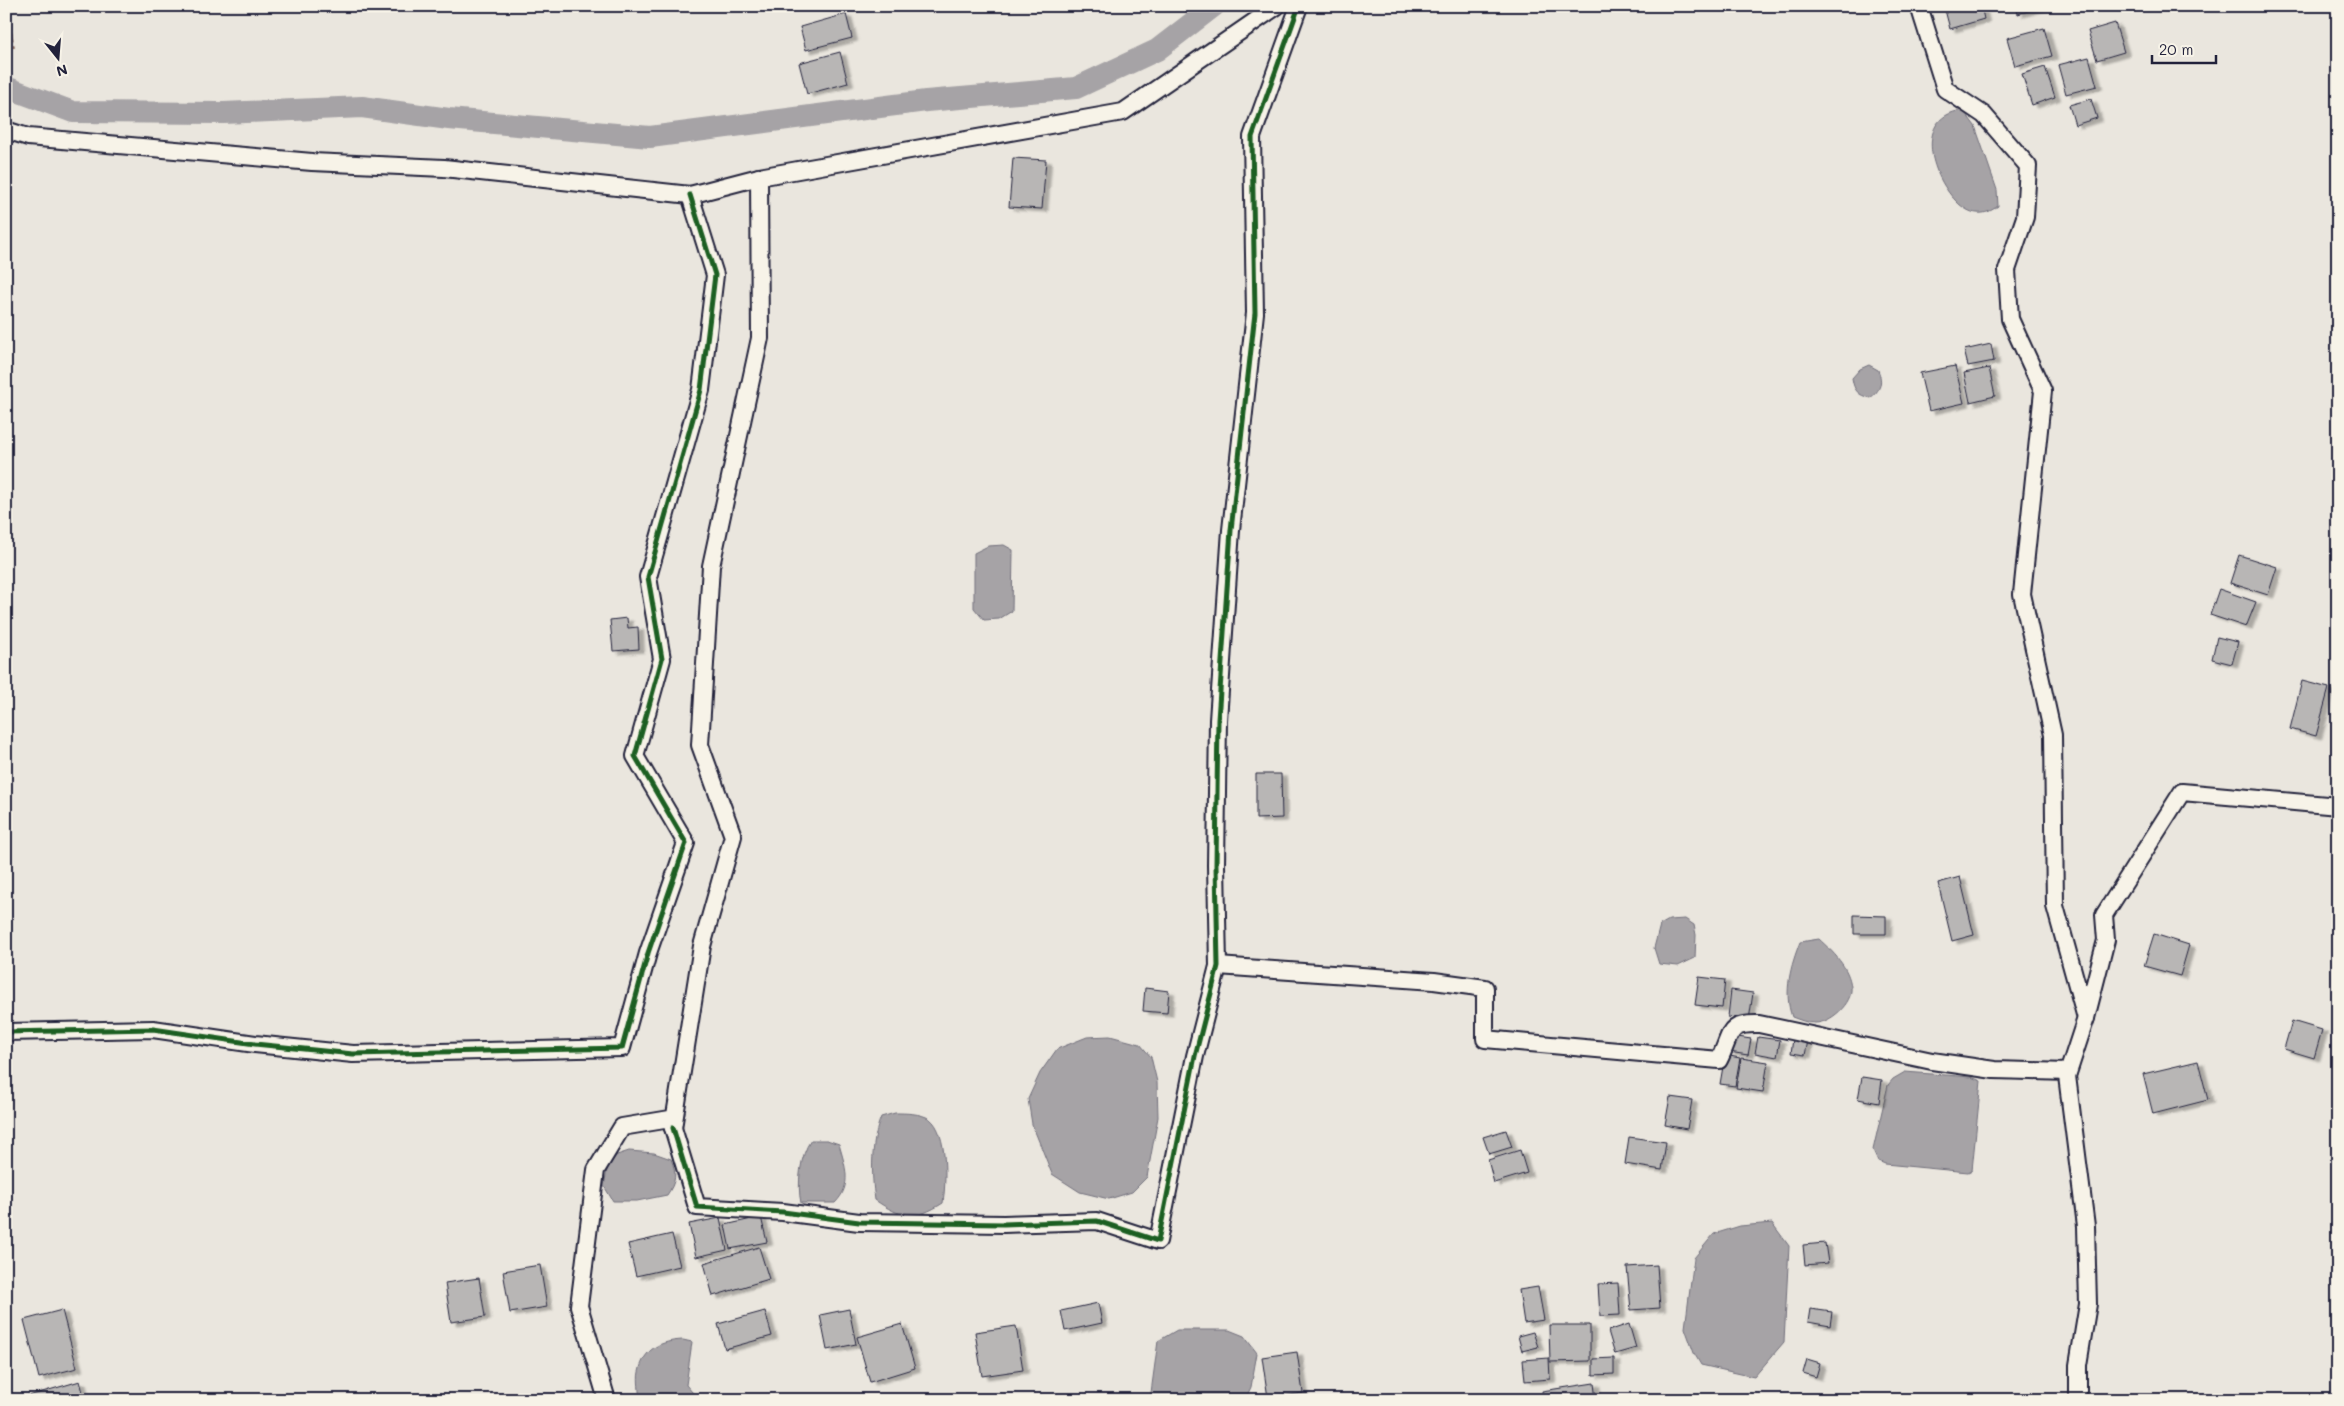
<svg xmlns="http://www.w3.org/2000/svg" width="2344" height="1406" font-family="Mali,sans-serif">
	<style>
		.water { fill: #a6a3a6; stroke: #716f7b }
		.lines { fill: none; stroke-linecap: round; stroke-linejoin: round }
		.canal { stroke: #a6a3a6; stroke-width: 22 }
		.building { fill: #b8b6b5; stroke: #22223b; filter: url(#shadow) }
		.street-casing { stroke: #22223b; stroke-width: 20 }
		.street { stroke: #f7f3e8; stroke-width: 16 }
		.quiet { stroke: #8d6e63; stroke-width: 4; stroke-dasharray: 8 4; stroke-linecap: butt }
		.cycleway-casing { stroke: #f7f3e8; stroke-width: 8 }
		.cycleway { stroke: #1b5e20; stroke-width: 5 }
	</style>
	<defs>
		<filter id="shadow"><feDropShadow dx="5.5" dy="3" stdDeviation="1" flood-color="#0004"/></filter>
	</defs>
	<rect width="100%" height="100%" fill="#eae6de"/>
	<filter id="ink" filterUnits="userSpaceOnUse"><feTurbulence type="fractalNoise" baseFrequency=".02" numOctaves="2"/><feDisplacementMap in="SourceGraphic" scale="10" xChannelSelector="R" yChannelSelector="G"/><feConvolveMatrix kernelMatrix="1 2 1 2 8 2 1 2 1" color-interpolation-filters="sRGB"/></filter>
	<g filter="url(#ink)">
		<g class="water">
			<path d="M1963,110L1975,126L1997,190L1998,206C1991,211 1985,214 1977,213C1945,211 1900,118 1963,110Z"/>
			<path d="M1869,365L1878,370C1883,382 1881,390 1870,398C1858,395 1854,391 1852,378L1860,369Z"/>
			<polygon points="1004,545 1013,550 1012,611 999,619 984,620 974,608 974,553 988,546"/>
			<polygon points="1685,919 1694,925 1696,935 1695,958 1678,966 1659,964 1654,948 1660,925 1669,920"/>
			<path d="M1819,939C1833,952 1849,967 1851,987C1853,1003 1831,1023 1815,1023C1807,1023 1800,1020 1792,1017C1783,992 1791,965 1800,942Z"/>
			<polygon points="1110,1036 1140,1044 1151,1057 1157,1082 1158,1117 1147,1177 1132,1192 1109,1199 1080,1192 1052,1174 1032,1124 1028,1099 1040,1073 1057,1049 1087,1037"/>
			<polygon points="1905,1072 1971,1077 1981,1081 1972,1170 1968,1172 1885,1164 1878,1161 1873,1150 1888,1085 1893,1079"/>
			<path d="M895,1113C905,1113 921,1113 930,1119C948,1133 946,1183 943,1203C915,1221 901,1218 875,1200C871,1173 871,1142 881,1117Z"/>
			<path d="M811,1140H827L839,1144C845,1166 853,1185 835,1203H801C797,1185 800,1155 811,1140Z"/>
			<path d="M629,1151L654,1153L671,1159C677,1174 676,1182 667,1195L637,1201H613L604,1186L608,1165L617,1155Z"/>
			<polygon points="1772,1223 1789,1246 1784,1342 1754,1377 1701,1365 1694,1353 1685,1328 1694,1258 1714,1234 1740,1226"/>
			<polygon points="1177,1330 1229,1330 1244,1336 1257,1353 1251,1387 1245,1400 1150,1400 1158,1341"/>
			<path d="M683,1340L692,1342L686,1385L699,1400H639C640,1391 637,1380 639,1372C644,1348 661,1341 683,1340Z"/>
		</g>
		<g class="lines">
			<polyline class="canal" points="6,87 73,112 224,113 362,107 449,119 650,137 926,101 1076,88 1157,50 1214,6"/>
		</g>
		<g class="building">
			<polygon points="1944,6 1981,6 1984,19 1950,29"/>
			<polygon points="2016,6 2045,6 2018,14"/>
			<polygon points="846,14 852,38 806,50 800,27"/>
			<polygon points="2115,23 2124,52 2097,60 2088,31"/>
			<polygon points="2044,28 2052,56 2015,66 2007,38"/>
			<polygon points="840,52 848,83 807,94 799,63"/>
			<polygon points="2089,57 2097,86 2066,94 2058,65"/>
			<polygon points="2045,67 2055,97 2032,105 2022,74"/>
			<polygon points="2091,99 2097,118 2075,125 2069,105"/>
			<polygon points="1013,158 1046,160 1042,209 1009,207"/>
			<polygon points="1991,344 1994,361 1968,366 1964,350"/>
			<polygon points="1955,366 1964,403 1929,411 1920,373"/>
			<polygon points="1989,368 1995,396 1970,402 1964,373"/>
			<polygon points="2239,555 2277,567 2268,595 2230,583"/>
			<polygon points="2219,589 2256,602 2246,627 2210,615"/>
			<polygon points="627,618 628,628 638,627 639,649 613,651 610,620"/>
			<polygon points="2217,637 2238,642 2232,664 2212,659"/>
			<polygon points="2302,681 2329,688 2316,736 2290,729"/>
			<polygon points="1256,774 1281,774 1282,818 1256,819"/>
			<polygon points="1960,877 1974,935 1952,941 1938,883"/>
			<polygon points="1854,915 1886,916 1886,934 1854,934"/>
			<polygon points="2154,934 2189,945 2180,976 2144,966"/>
			<polygon points="1699,977 1725,980 1722,1008 1695,1005"/>
			<polygon points="1145,988 1169,991 1167,1013 1143,1011"/>
			<polygon points="1731,990 1753,993 1749,1020 1728,1017"/>
			<polygon points="2292,1021 2322,1030 2314,1058 2284,1049"/>
			<polygon points="1731,1036 1751,1039 1748,1055 1729,1052"/>
			<polygon points="1758,1037 1780,1040 1777,1057 1755,1053"/>
			<polygon points="1793,1039 1808,1041 1805,1055 1791,1053"/>
			<polygon points="1725,1055 1740,1058 1735,1086 1720,1084"/>
			<polygon points="1741,1058 1768,1062 1763,1092 1736,1088"/>
			<polygon points="2198,1061 2208,1100 2153,1114 2143,1074"/>
			<polygon points="1862,1077 1882,1080 1879,1103 1858,1099"/>
			<polygon points="1670,1097 1692,1100 1687,1129 1665,1125"/>
			<polygon points="1506,1130 1512,1147 1489,1154 1483,1137"/>
			<polygon points="1629,1137 1666,1142 1662,1170 1625,1164"/>
			<polygon points="1520,1150 1527,1173 1494,1183 1488,1160"/>
			<polygon points="761,1217 767,1242 730,1249 725,1225"/>
			<polygon points="720,1218 727,1250 696,1257 689,1224"/>
			<polygon points="672,1234 680,1266 636,1276 628,1244"/>
			<polygon points="1825,1243 1828,1263 1805,1265 1803,1245"/>
			<polygon points="759,1247 769,1279 713,1296 704,1263"/>
			<polygon points="540,1265 547,1307 510,1313 503,1271"/>
			<polygon points="1657,1265 1660,1308 1631,1310 1627,1267"/>
			<polygon points="479,1278 485,1317 451,1322 445,1283"/>
			<polygon points="1618,1283 1620,1315 1600,1316 1598,1284"/>
			<polygon points="1538,1287 1544,1320 1524,1323 1519,1290"/>
			<polygon points="1098,1303 1102,1323 1065,1331 1061,1311"/>
			<polygon points="849,1309 856,1344 827,1350 820,1315"/>
			<polygon points="1810,1309 1832,1312 1830,1326 1808,1322"/>
			<polygon points="62,1310 77,1368 39,1378 24,1320"/>
			<polygon points="765,1311 772,1336 725,1349 718,1324"/>
			<polygon points="902,1324 915,1368 870,1382 857,1337"/>
			<polygon points="1629,1324 1636,1348 1615,1354 1608,1331"/>
			<polygon points="1549,1325 1590,1325 1590,1361 1550,1362"/>
			<polygon points="1016,1326 1023,1370 982,1376 975,1332"/>
			<polygon points="1533,1332 1538,1347 1522,1351 1518,1336"/>
			<polygon points="1297,1352 1303,1393 1268,1398 1262,1357"/>
			<polygon points="1549,1358 1550,1379 1525,1381 1523,1360"/>
			<polygon points="1614,1358 1614,1374 1593,1375 1593,1359"/>
			<polygon points="1807,1359 1820,1363 1816,1377 1803,1373"/>
			<polygon points="80,1381 85,1400 26,1400 25,1397"/>
			<polygon points="1594,1383 1596,1400 1543,1400 1542,1391"/>
		</g>
		<g class="lines">
			<g class="street-casing">
				<g id="street">
					<polyline points="1919,6 1945,89 1984,115 2028,166 2025,217 2007,270 2010,319 2043,391 2022,594 2053,735 2055,906 2086,1018"/>
					<polyline points="6,130 28,137 312,162 444,168 690,195 759,177 1123,112 1277,6"/>
					<path d="M1218,966L1434,981L1485,988V1039L1719,1060C1732,1034 1726,1023 1759,1024L1932,1061L1994,1070L2068,1072"/>
					<polyline points="6,1032 153,1029 255,1044 353,1054 622,1048 648,953 686,843 635,756 662,659 648,577 701,390 715,275 690,195"/>
					<polyline points="673,1128 697,1207 783,1212 859,1222 1004,1224 1097,1221 1158,1241 1195,1056 1218,966 1216,865 1218,720 1231,530 1255,313 1252,137 1299,6"/>
					<polyline points="607,1400 579,1306 596,1170 622,1127 670,1119 673,1128 702,946 733,836 700,745 711,566 760,338 759,177"/>
					<polyline points="2078,1400 2078,1365 2088,1304 2086,1226 2067,1076 2086,1018 2106,940 2104,915 2182,792 2338,806"/>
				</g>
			</g>
			<use href="#street" class="street"/>
			<polyline class="quiet" points="6,9 13,48"/>
			<g class="cycleway-casing">
				<g id="cycleway">
					<polyline points="6,1032 153,1029 255,1044 353,1054 622,1048 648,953 686,843 635,756 662,659 648,577 701,390 715,275 690,195"/>
					<polyline points="673,1128 697,1207 783,1212 859,1222 1004,1224 1097,1221 1158,1241 1195,1056 1218,966 1216,865 1218,720 1231,530 1255,313 1252,137 1299,6"/>
				</g>
			</g>
			<use href="#cycleway" class="cycleway"/>
		</g>
	</g>
	<rect width="2344" height="1406" fill="none" stroke="#f7f3e8" stroke-width="25"/>
	<rect x="12" y="12" width="2319" height="1381" fill="none" stroke="#22223b" stroke-width="2" filter="url(#ink)"/>
	<g transform="translate(58 58) rotate(163)" stroke="#f7f3e8" stroke-width="4" paint-order="stroke">
	<path d="M0-4L9 19L0 12L-9 19Z" fill="#22223b"/>
	<text y="-8" font-size="14" font-weight="bold" text-anchor="middle" fill="#22223b">N</text>
	</g>
	<path d="M2152 55v8h64v-8" fill="none" stroke="#22223b" stroke-width="2.5"/>
	<text x="2159" y="55" font-size="15" fill="#22223b" stroke="#f7f3e8" stroke-width="4" paint-order="stroke">20 m</text>
</svg>
